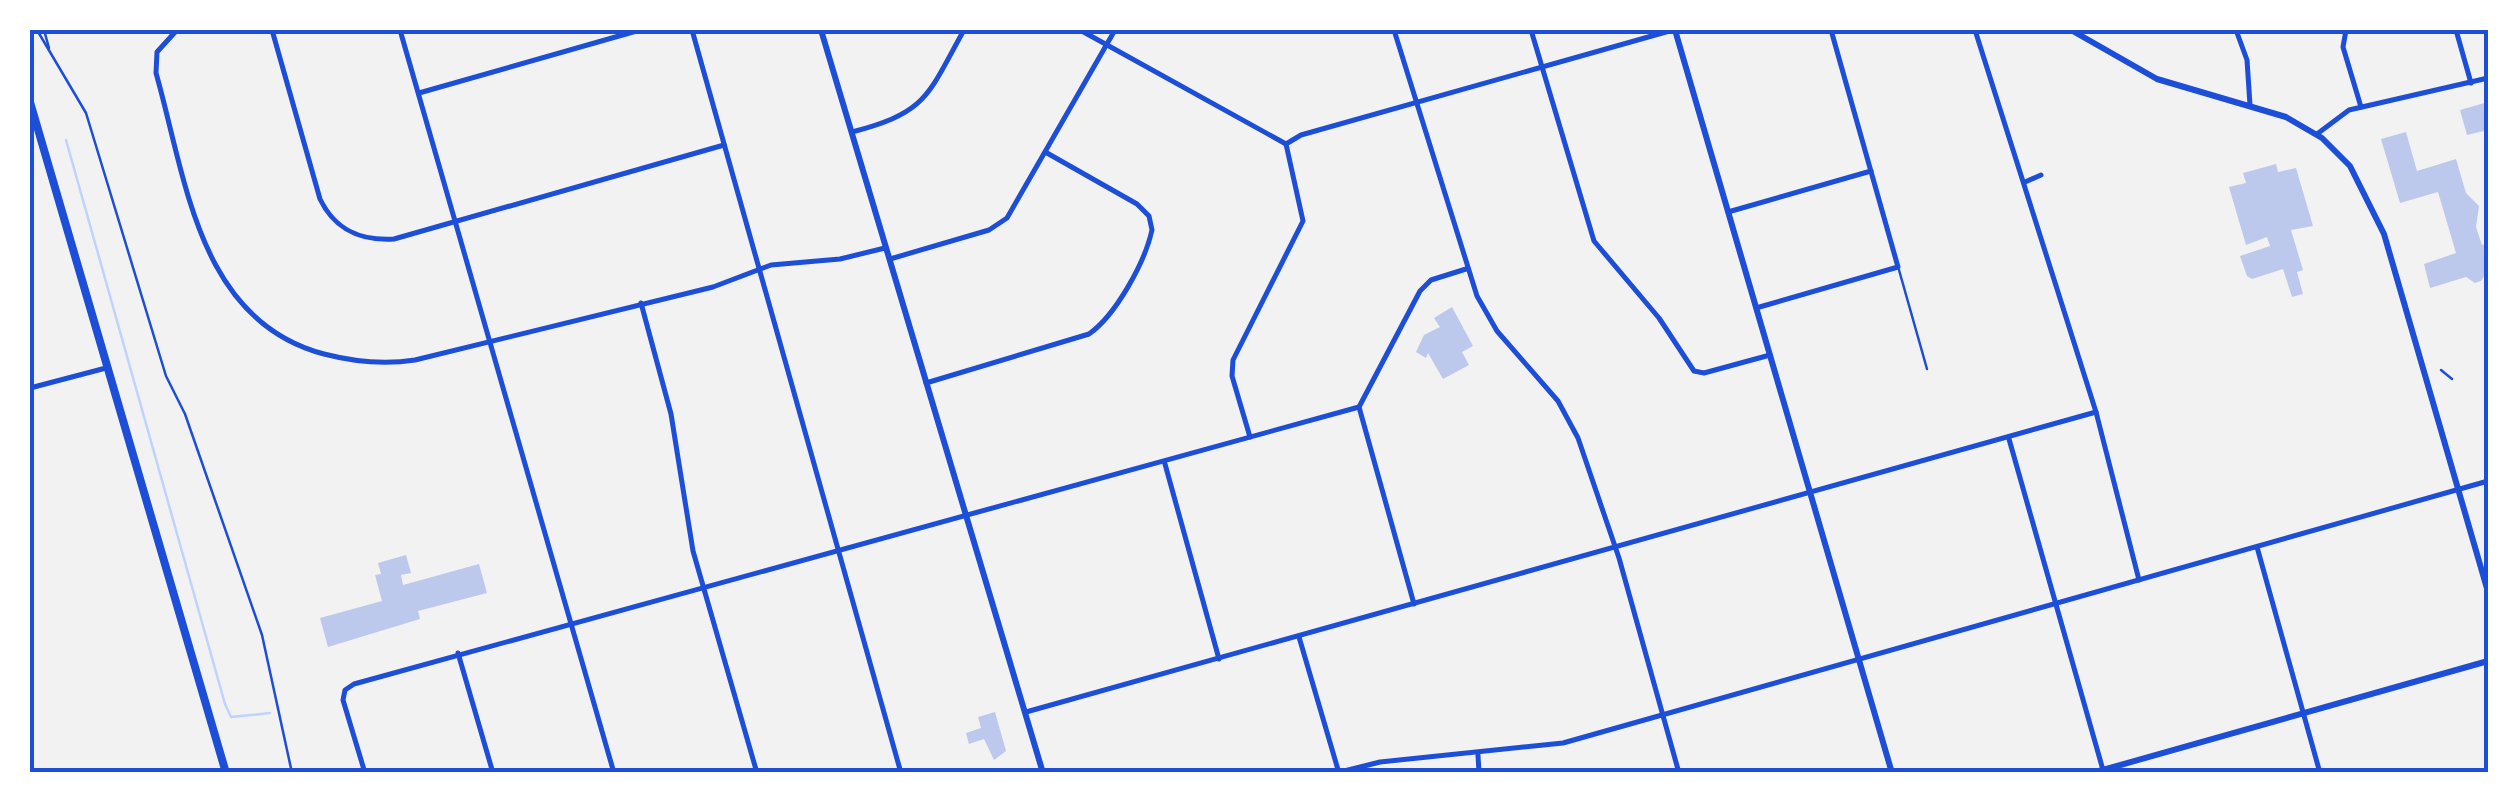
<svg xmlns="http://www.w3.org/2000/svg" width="2518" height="803" font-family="Mulish,sans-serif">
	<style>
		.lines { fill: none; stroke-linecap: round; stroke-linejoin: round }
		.stream { stroke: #bfd3fe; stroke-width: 2.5 }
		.building { fill: #bdc9ec }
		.path { stroke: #1d4ed8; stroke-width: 2.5 }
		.service { stroke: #1d4ed8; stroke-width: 2.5 }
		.minor { stroke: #1d4ed8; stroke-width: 5 }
		.tertiary { stroke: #1d4ed8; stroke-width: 6 }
		.secondary { stroke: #1d4ed8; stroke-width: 6 }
		.primary { stroke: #1d4ed8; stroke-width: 8 }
		.neatline { fill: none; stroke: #1d4ed8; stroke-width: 4 }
	</style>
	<rect width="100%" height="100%" fill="#f2f2f2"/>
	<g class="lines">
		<polyline class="stream" points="66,140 225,704 231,717 270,713"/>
	</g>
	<g class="building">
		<polygon points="2488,102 2488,130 2467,135 2460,110"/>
		<polygon points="2406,132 2417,171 2456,159 2466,193 2479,206 2476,227 2482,245 2488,243 2488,270 2481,281 2475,283 2466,277 2430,288 2424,264 2456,253 2438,192 2400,203 2381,139"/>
		<polygon points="2276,164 2278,172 2296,168 2313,226 2291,230 2303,270 2297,272 2303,294 2292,297 2283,269 2252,279 2247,276 2240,256 2270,246 2267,237 2246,245 2229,187 2246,183 2243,173"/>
		<polygon points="1452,307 1473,346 1462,352 1469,365 1443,379 1428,353 1426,358 1416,352 1424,335 1440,327 1434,318"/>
		<polygon points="406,555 411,573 401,575 403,585 479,564 487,593 418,611 420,619 328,647 320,618 382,601 375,575 381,574 378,563"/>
		<polygon points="995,712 1006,751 994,760 984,739 969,744 966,733 981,728 978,717"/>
	</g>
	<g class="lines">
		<g class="path">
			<polyline points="37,30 86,113 166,376 185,414 262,635 292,773"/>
			<polyline points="44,30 49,48"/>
			<polyline points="2441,370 2452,379"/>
		</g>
		<polyline class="service" points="1899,270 1927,369"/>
		<g class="minor">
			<path d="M177,30L157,52L156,73C186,178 198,321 324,354C355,362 383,365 415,360L713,287L771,265L840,259L885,248"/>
			<path d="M272,30L320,199C335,230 360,241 394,239L724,145"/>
			<polyline points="400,30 614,773"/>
			<polyline points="692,30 901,773"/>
			<polyline points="1080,30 1286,144 1301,135 1673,30"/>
			<polyline points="1394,30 1477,296 1497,331 1558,401 1578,438 1619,558 1679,773"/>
			<polyline points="1531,30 1594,241 1659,318 1694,371 1704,373 1770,355"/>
			<polyline points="1975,30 2096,412 2139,580"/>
			<polyline points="2236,30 2247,60 2250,105"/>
			<polyline points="2346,30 2343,47 2361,107"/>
			<polyline points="2456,30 2471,83"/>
			<polyline points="419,93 640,30"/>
			<path d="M852,132C928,112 927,96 964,30"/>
			<polyline points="2317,134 2349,110 2488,78"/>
			<polyline points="2025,182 2041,175"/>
			<polyline points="1728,212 1871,171"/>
			<polyline points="890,259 989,230 1007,218 1115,30"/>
			<polyline points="641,303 671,414 693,551 757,773"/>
			<polyline points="1756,308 1898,267 1831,30"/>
			<path d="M926,383L1089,334C1116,315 1145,262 1152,230L1149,216L1137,204L1047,153"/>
			<polyline points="30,388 106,368"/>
			<polyline points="1359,407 1414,604"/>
			<polyline points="1250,437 1232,376 1233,360 1303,221 1286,144"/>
			<polyline points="2009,439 2103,770"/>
			<polyline points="1165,464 1219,659"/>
			<polyline points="2257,547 2320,773"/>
			<polyline points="1299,637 1339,773"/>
			<polyline points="458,653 493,773"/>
			<polyline points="1026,712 2096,412"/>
			<polyline points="1478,755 1479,773"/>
			<polyline points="365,773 343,700 345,690 354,684 1359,407 1420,291 1431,280 1466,269"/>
			<polyline points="1336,773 1380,762 1563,743 2488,481"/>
		</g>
		<g class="tertiary">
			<polyline points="2071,30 2157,79 2286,117 2322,138 2350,166 2384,234 2488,592"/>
			<polyline points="2092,773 2488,661"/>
		</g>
		<g class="secondary">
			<polyline points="821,30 1043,773"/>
			<polyline points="1675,30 1892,773"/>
		</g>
		<polyline class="primary" points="30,102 226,773"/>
	</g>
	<rect width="2518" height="803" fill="none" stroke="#ffffff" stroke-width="65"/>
	<rect x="32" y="32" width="2454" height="738" class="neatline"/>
</svg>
